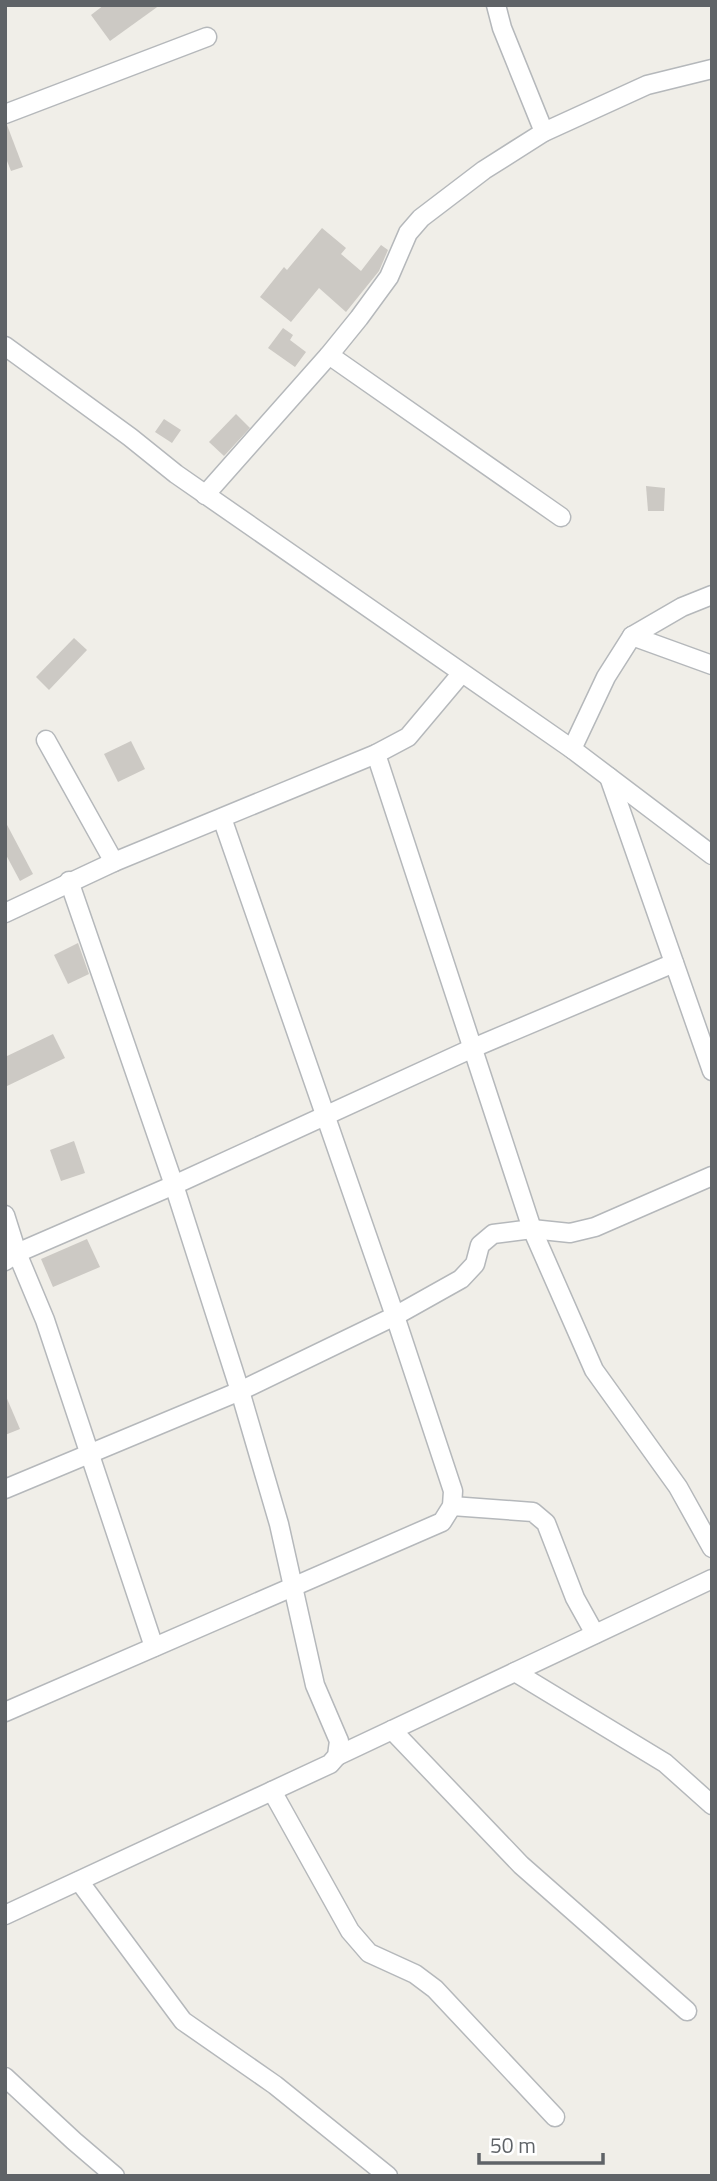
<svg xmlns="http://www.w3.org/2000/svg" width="717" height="2181" font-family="'Titillium Web',sans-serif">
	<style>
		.building { fill: #ccc9c4 }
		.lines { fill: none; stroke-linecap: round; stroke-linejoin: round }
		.minor-casing { stroke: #b5b8bb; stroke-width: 21 }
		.minor { stroke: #fff; stroke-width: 18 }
	</style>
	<rect width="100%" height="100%" fill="#f0eee8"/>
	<g class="building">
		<polygon points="104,5 160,5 110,41 91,15"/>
		<polygon points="5,125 7,125 23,167 11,171 5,156"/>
		<polygon points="322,228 346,248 341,254 361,271 381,245 388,250 379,271 346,312 319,288 291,322 260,297 284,267 287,270"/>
		<polygon points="283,328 293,335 290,340 306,352 295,367 268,348"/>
		<polygon points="236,414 250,428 224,456 209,442"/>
		<polygon points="164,419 181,430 172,443 155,432"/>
		<polygon points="646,486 665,488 664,511 648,511"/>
		<polygon points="74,638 87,650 49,690 36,677"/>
		<polygon points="131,741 145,769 118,782 104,754"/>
		<polygon points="5,821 33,874 20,881 5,853"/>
		<polygon points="78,943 89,974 68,984 54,955"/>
		<polygon points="53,1034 65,1058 5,1087 5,1057"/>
		<polygon points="74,1141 85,1173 61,1181 50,1150"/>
		<polygon points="87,1239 100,1267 53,1287 41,1259"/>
		<polygon points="5,1394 20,1429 5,1435"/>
	</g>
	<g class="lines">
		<g class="minor-casing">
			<g id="minor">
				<polyline points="496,5 502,28 544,132"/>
				<polyline points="5,114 207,37"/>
				<polyline points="5,346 130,437 176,474 572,749 712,855"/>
				<polyline points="329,355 561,517"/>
				<polyline points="205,495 329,355 359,318 389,277 408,233 421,218 484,170 544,132 647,85 712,69"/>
				<polyline points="632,636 712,665"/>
				<polyline points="46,740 114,862"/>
				<polyline points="572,749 606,677 632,636 682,607 712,595"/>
				<polyline points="376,754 532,1229 594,1370 678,1487 712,1548"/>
				<polyline points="609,777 712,1071"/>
				<polyline points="5,913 114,862 376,754 408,737 461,674"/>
				<polyline points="5,1215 17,1253 45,1320 154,1647"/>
				<polyline points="5,1261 17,1253 174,1185 473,1048 674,963"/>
				<polyline points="5,1489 240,1391 395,1316 461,1279 475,1264 480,1245 493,1234 532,1229 570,1233 595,1227 712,1176"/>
				<polyline points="452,1506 533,1512 546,1523 575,1598 595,1634"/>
				<polyline points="515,1672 665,1763 712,1805"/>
				<polyline points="5,1712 442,1522 452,1506 453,1491 395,1316 222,818"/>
				<polyline points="392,1730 521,1865 687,2011"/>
				<polyline points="337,1756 712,1579"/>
				<polyline points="272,1791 350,1931 369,1953 415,1974 435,1989 555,2117"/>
				<polyline points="79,1881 183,2021 275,2085 388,2176"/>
				<polyline points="5,1915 330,1764 337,1756 339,1741 315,1685 279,1524 240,1391 174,1185 69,881"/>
				<polyline points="5,2077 74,2141 115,2176"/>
			</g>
		</g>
		<use href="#minor" class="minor"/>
	</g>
	<rect width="717" height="2181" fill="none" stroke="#5f6367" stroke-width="14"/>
	<path d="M479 2153v10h124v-10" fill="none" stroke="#5f6367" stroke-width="3.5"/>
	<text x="490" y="2153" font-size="21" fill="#5f6367" stroke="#ffffff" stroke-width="5" paint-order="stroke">50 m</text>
</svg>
